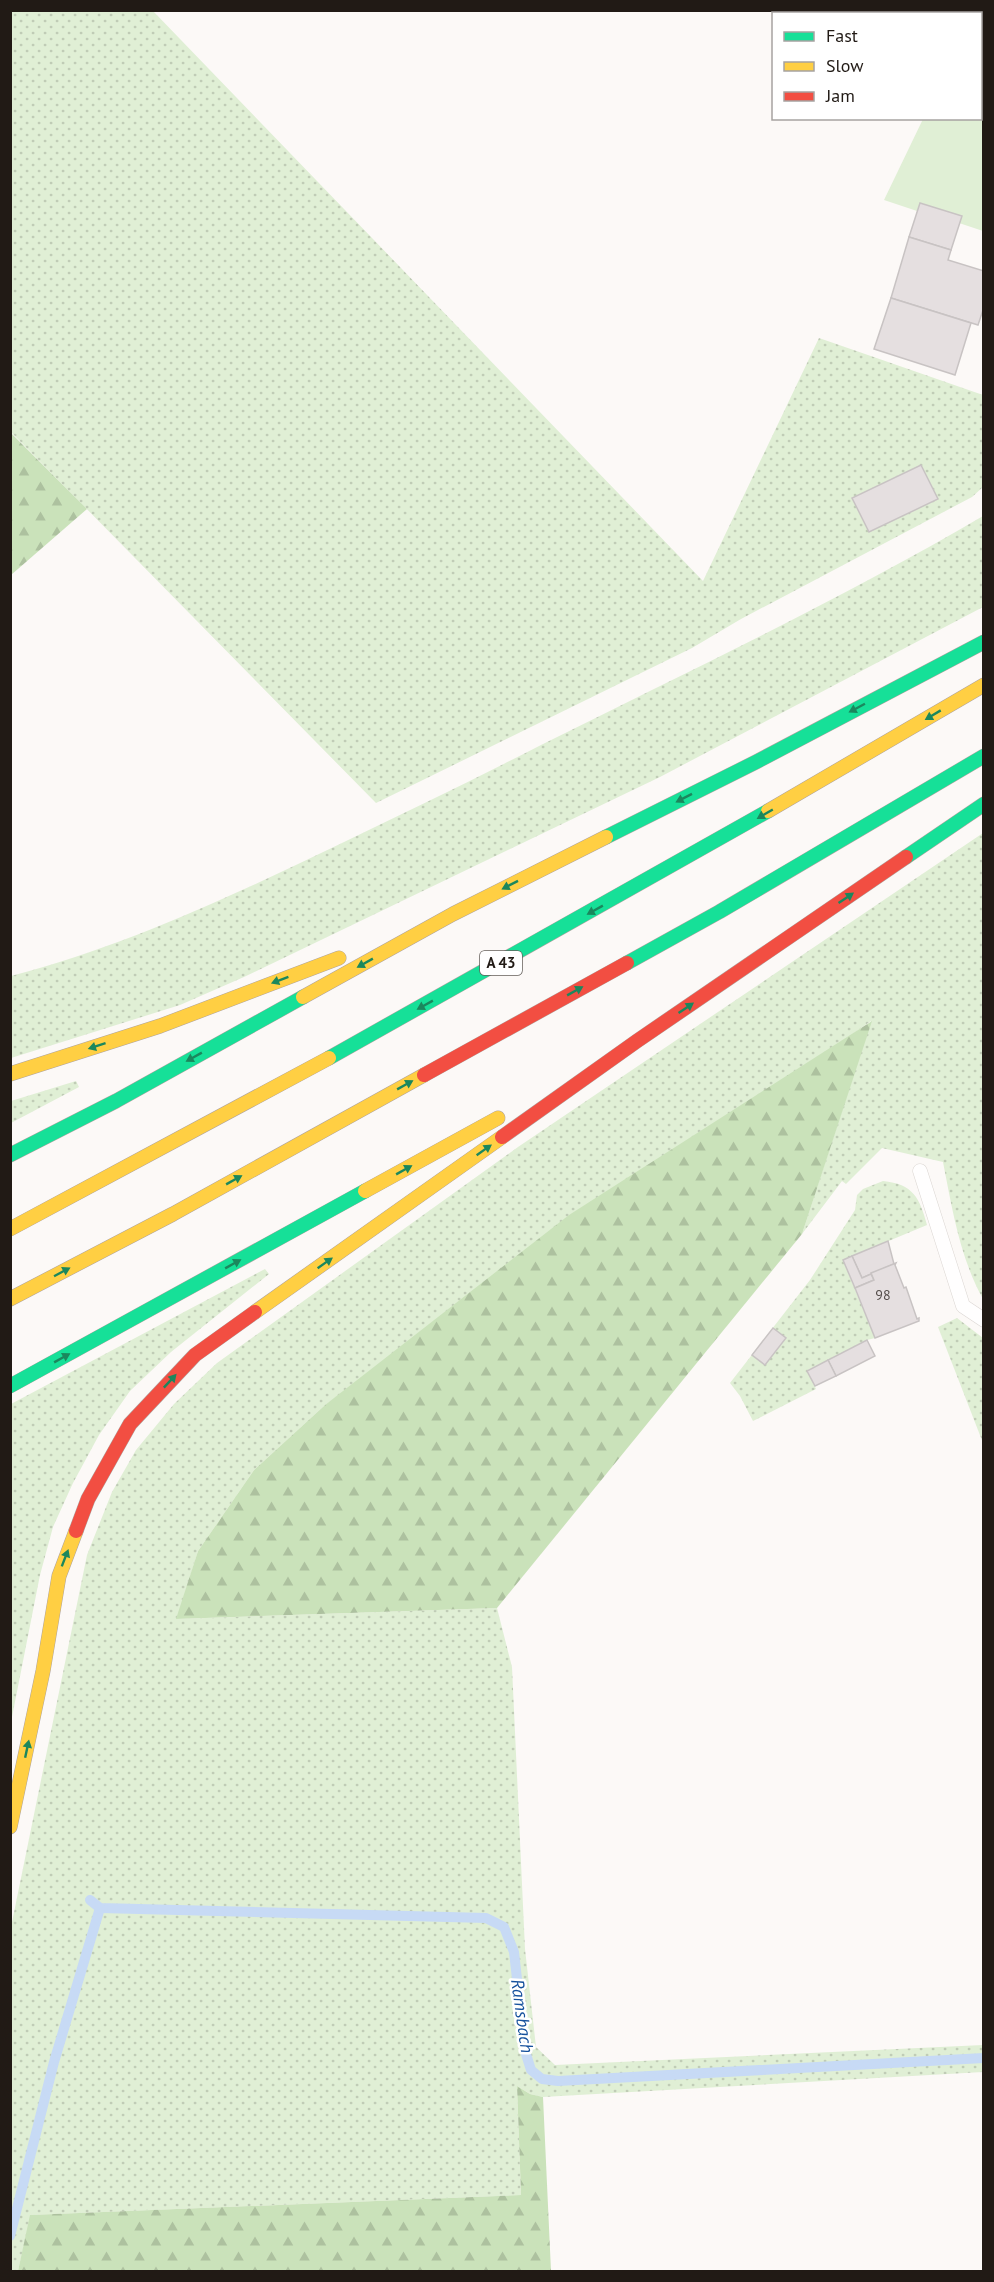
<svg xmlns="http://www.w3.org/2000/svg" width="994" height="2282" font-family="'PT Sans',sans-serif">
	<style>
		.grass { fill: url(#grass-dots) }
		.forest { fill: url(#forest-firs) }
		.garden { fill: #e0efd5 }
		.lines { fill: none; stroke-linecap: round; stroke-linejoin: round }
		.stream { stroke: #c7daf5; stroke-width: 10 }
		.building { fill: #e5dfe0; stroke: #c8c3c3; stroke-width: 1.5 }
		.lane-casing { stroke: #dbd6d2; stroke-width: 15 }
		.fast-casing { stroke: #afa39f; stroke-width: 15 }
		.slow-casing { stroke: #afa39f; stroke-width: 15 }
		.jam-casing { stroke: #afa39f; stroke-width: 15 }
		.lane { stroke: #fffefe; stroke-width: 14 }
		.fast { stroke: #16e098; stroke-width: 14 }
		.slow { stroke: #ffcf43; stroke-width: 14 }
		.jam { stroke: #f24e42; stroke-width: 14 }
		.oneway { fill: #1b875d }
		.labels { text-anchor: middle; stroke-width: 5; stroke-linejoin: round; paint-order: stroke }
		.number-label { font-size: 14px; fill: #544d4a }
		.shield { fill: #fff; stroke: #645f5b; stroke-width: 1.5 }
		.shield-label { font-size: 15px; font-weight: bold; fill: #211a15 }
		.water-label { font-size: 18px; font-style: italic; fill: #16519d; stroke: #fff }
	</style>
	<defs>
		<pattern id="grass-dots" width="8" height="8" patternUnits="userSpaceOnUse" patternTransform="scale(1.5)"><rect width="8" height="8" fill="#e0efd5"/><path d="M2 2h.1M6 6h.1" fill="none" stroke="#c0ccb6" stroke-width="1.8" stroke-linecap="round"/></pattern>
		<pattern id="forest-firs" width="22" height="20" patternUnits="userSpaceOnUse" patternTransform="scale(1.5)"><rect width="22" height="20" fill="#cae2ba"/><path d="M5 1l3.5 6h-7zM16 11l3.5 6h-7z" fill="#adc19f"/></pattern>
	</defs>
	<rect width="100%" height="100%" fill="#fcf9f7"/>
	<g class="grass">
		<polygon points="10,11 153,11 703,581 819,338 983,395 983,487 972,497 741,619 692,648 376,803 11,432"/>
		<path d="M983,516V607L660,777L244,977L180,1005L11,1058V976C126,946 234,895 342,843C408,811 475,779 541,745C689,671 840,600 983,516Z"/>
		<path d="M983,833V1299C960,1258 952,1208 943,1162L882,1148L846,1184L842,1181L802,1234L871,1021L325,1405L254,1470L198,1551L177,1619L497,1608L512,1667L525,1949L536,2047L555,2065L983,2045V2072L543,2097L530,2094L517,2086L521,2195L31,2215L18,2271L11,2272V1927L87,1555L112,1492L136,1450L174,1404L217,1363L518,1147Z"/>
		<polygon points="76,1081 79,1087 11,1123 11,1101"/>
		<path d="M883,1181C913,1184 920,1198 927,1225L843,1260L875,1338L867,1340L808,1371L816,1389L753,1421L740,1396L730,1383L810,1280L855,1210L857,1195L863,1189Z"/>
		<polygon points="265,1269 269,1274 171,1352 130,1391 99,1435 73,1483 53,1527 40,1575 11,1722 11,1404"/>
		<polygon points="957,1318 983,1338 983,1443 938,1327"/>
	</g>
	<g class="forest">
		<polygon points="10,432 87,509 11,575 10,575"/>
		<polygon points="872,1021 802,1234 497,1608 176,1619 198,1551 254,1470 325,1405 569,1215"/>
		<polygon points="517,2086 530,2094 543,2097 551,2271 18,2271 30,2215 521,2195"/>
	</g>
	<polygon class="garden" points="981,16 984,19 983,231 959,223 920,203 917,211 884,200 923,119 980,118"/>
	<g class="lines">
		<g class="stream">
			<polyline points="90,1900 100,1908 486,1918 504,1927 514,1952 525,2051 531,2070 542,2079 558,2081 984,2058"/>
			<polyline points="10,2236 54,2062 100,1908"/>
		</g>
	</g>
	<g class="building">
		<polygon points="920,203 962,216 951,250 909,237"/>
		<polygon points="909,237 951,250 948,260 984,271 984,307 978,325 891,298"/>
		<polygon points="891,298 971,323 955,375 874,349"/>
		<polygon points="921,465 938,499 869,532 852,498"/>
		<polygon points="888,1241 894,1264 862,1278 852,1256"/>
		<polygon points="852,1256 862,1278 871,1274 874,1280 855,1288 843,1260"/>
		<polygon points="896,1263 895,1265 904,1288 906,1287 917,1319 919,1318 919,1321 875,1338 855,1288 874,1280 871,1273"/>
		<polygon points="773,1328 786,1338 765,1365 752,1355"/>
		<polygon points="867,1340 875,1356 836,1376 828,1360"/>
		<polygon points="828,1360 836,1376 815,1386 807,1371"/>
	</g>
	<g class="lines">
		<g class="lane-casing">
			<polyline id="lane" points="920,1171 963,1306 984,1320"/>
		</g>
		<g class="fast-casing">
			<g id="fast">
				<polyline points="606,837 756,762 984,642"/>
				<polyline points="906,857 984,804"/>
				<polyline points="627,963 719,912 984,756"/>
				<polyline points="329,1058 768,811"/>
				<polyline points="10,1155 116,1101 303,997"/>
				<polyline points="10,1386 365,1191"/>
			</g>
		</g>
		<g class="slow-casing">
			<g id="slow">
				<polyline points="768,811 984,685"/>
				<polyline points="303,997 453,914 606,837"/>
				<polyline points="10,1074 160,1026 339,958"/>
				<polyline points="365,1191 498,1118"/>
				<polyline points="10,1229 329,1058"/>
				<polyline points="10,1299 173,1214 424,1075"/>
				<polyline points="255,1312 502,1137"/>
				<polyline points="10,1827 43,1671 59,1576 76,1531"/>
			</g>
		</g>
		<g class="jam-casing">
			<g id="jam">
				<polyline points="424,1075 627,963"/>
				<polyline points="502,1137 637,1041 906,857"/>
				<polyline points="76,1531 88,1499 130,1424 195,1355 255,1312"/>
			</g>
		</g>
		<use href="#lane" class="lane"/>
		<use href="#fast" class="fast"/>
		<use href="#slow" class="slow"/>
		<use href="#jam" class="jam"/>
	</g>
	<defs><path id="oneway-solid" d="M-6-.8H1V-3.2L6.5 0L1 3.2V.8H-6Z" transform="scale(1.5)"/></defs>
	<g class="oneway">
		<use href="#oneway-solid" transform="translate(857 708) rotate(152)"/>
		<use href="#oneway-solid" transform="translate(933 715) rotate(149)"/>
		<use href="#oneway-solid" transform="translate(684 798) rotate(153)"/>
		<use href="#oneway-solid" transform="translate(765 814) rotate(150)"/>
		<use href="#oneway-solid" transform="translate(510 885) rotate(153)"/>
		<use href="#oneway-solid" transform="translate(846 898) rotate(-34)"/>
		<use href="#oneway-solid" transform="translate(595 910) rotate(151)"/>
		<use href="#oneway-solid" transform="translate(365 963) rotate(151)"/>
		<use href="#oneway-solid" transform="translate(280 980) rotate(159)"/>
		<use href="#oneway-solid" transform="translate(575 991) rotate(-29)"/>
		<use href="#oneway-solid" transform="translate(425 1005) rotate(151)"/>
		<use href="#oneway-solid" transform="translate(686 1008) rotate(-34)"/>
		<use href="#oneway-solid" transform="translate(97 1046) rotate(162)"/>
		<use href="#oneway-solid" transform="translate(194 1057) rotate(151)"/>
		<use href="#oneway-solid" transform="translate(405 1085) rotate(-29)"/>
		<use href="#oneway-solid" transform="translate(484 1150) rotate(-35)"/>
		<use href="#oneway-solid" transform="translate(404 1170) rotate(-29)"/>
		<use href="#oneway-solid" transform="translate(234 1180) rotate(-29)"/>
		<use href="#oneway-solid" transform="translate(325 1263) rotate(-35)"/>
		<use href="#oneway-solid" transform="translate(233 1264) rotate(-29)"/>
		<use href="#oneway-solid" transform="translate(62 1272) rotate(-28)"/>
		<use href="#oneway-solid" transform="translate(62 1358) rotate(-29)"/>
		<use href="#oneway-solid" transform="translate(170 1381) rotate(-47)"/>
		<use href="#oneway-solid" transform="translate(65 1558) rotate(-69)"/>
		<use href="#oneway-solid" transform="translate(27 1749) rotate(-78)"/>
	</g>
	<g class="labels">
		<g class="number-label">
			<text x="883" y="1300">98</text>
		</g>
		<rect class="shield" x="480" y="951" width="42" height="24" rx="4.5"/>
		<g class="shield-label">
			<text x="501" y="968">A 43</text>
		</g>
		<g class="water-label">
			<text transform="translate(522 2016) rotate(82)" y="6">Ramsbach</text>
		</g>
	</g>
	<rect width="994" height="2282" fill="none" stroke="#211a15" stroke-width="24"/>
	<rect x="772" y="12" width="210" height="108" fill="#ffffff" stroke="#a6a3a1" stroke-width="1.5"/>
	<rect x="784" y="32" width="30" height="9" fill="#16e098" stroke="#a6a3a1" stroke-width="1.5"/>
	<text x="826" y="42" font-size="18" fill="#211a15">Fast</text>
	<rect x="784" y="62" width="30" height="9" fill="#ffcf43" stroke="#a6a3a1" stroke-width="1.5"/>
	<text x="826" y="72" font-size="18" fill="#211a15">Slow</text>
	<rect x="784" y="92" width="30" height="9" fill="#f24e42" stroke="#a6a3a1" stroke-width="1.5"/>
	<text x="826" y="102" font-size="18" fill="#211a15">Jam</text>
</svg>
